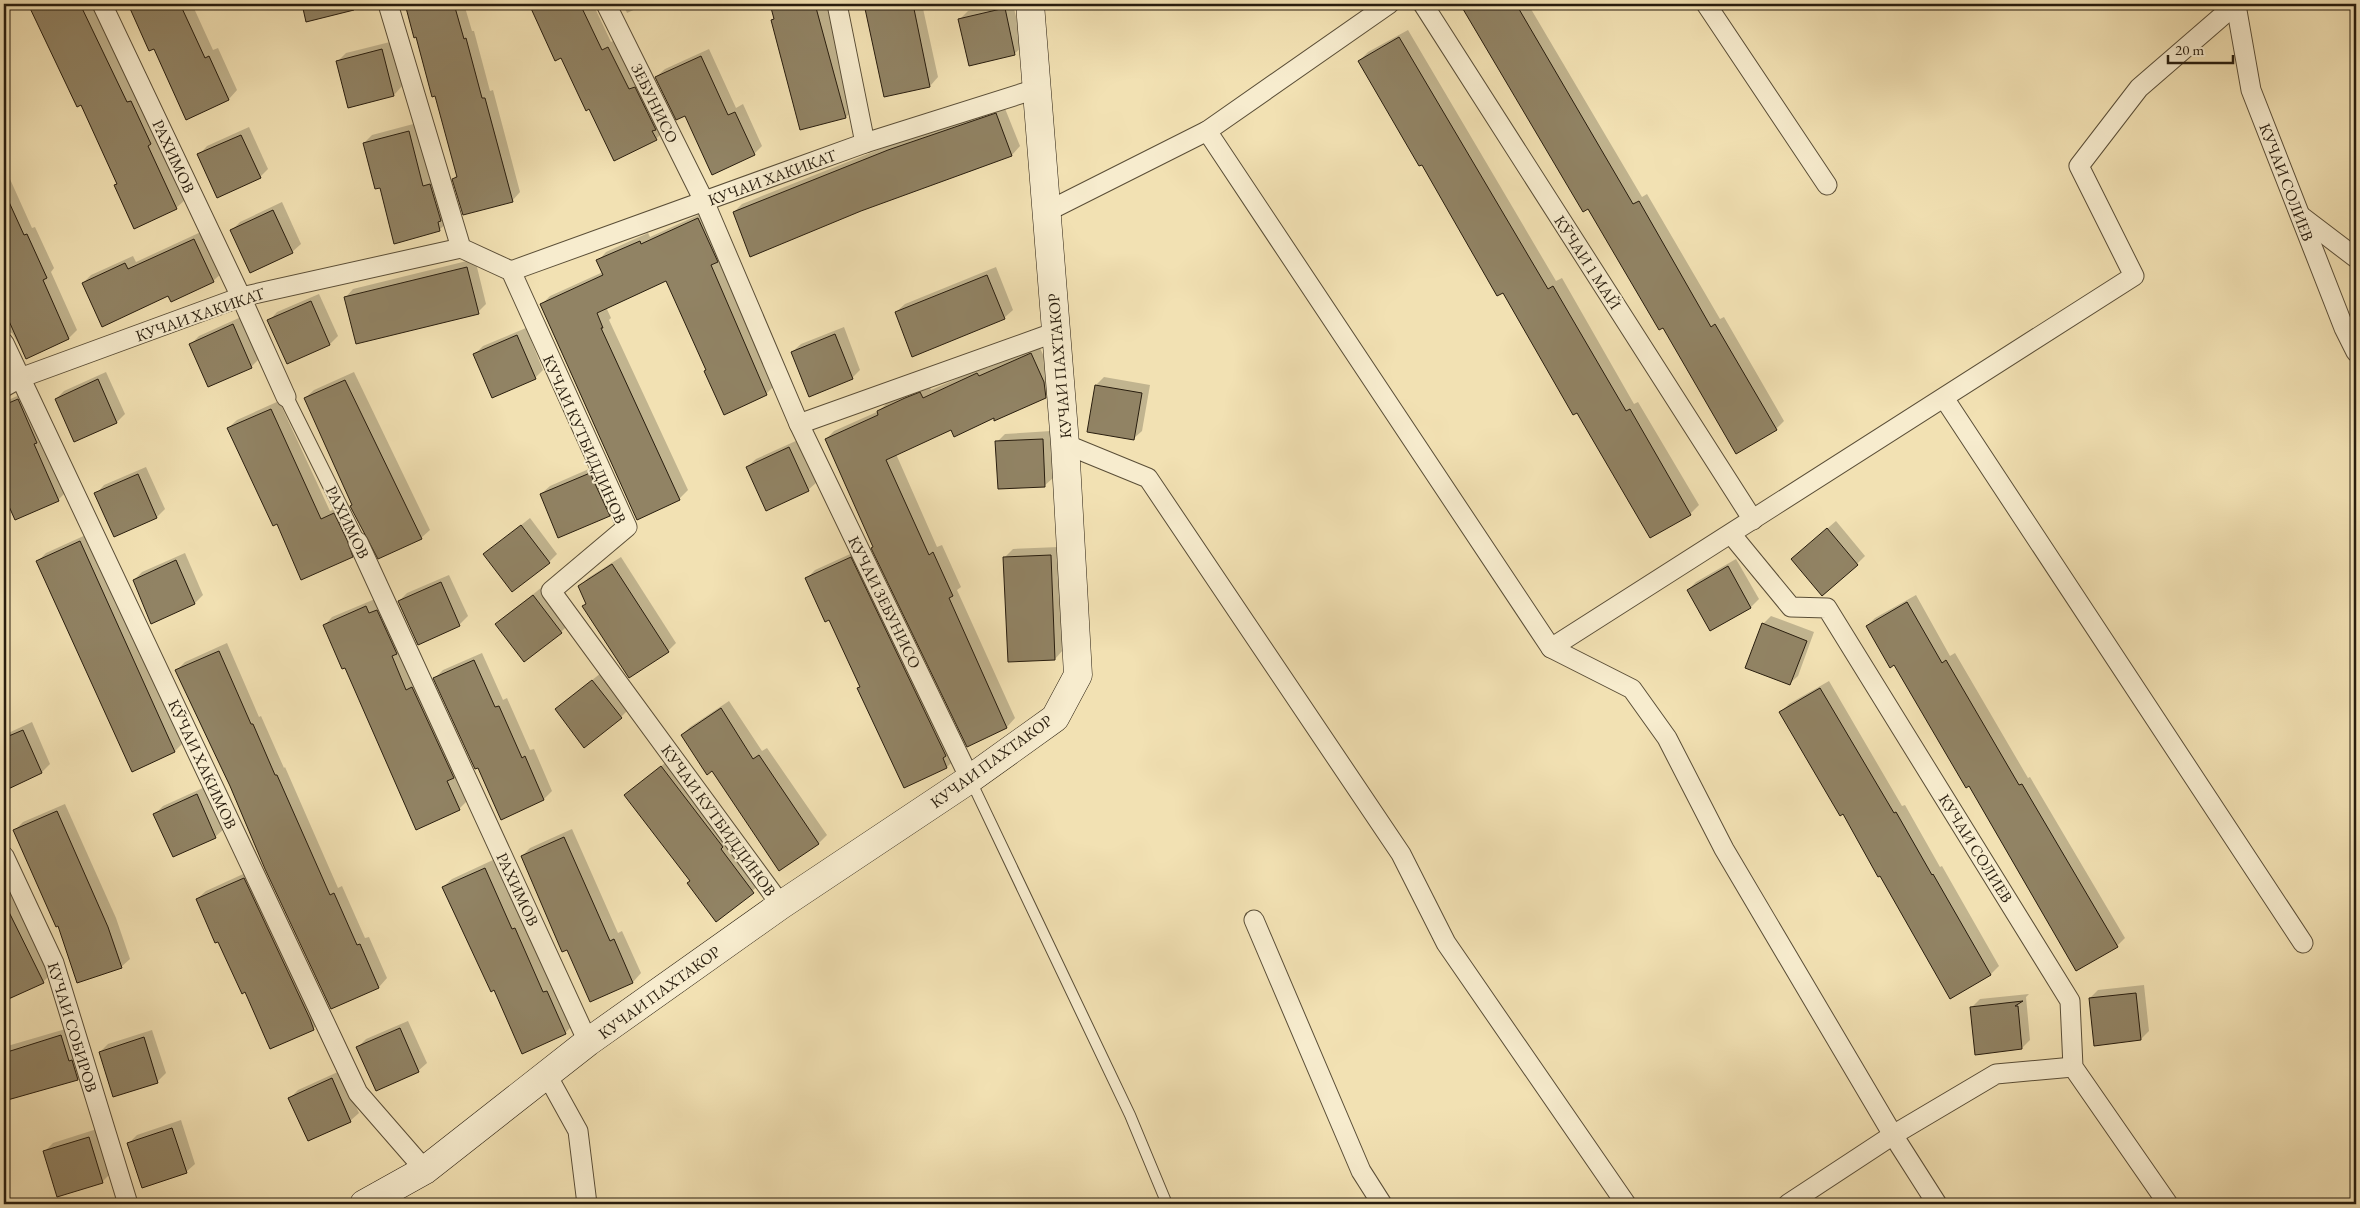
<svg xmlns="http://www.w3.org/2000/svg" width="2360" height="1208" font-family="'EB Garamond',serif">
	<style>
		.shadow { fill: #0003 }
		.building { fill: #918364; stroke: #281d0e }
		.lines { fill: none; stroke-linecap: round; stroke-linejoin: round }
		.service-casing { stroke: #5a4e37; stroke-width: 12 }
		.pedestrian-casing { stroke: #5a4e37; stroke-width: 16 }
		.minor-casing { stroke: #5a4e37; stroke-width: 21 }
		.secondary-casing { stroke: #281d0e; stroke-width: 29 }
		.service { stroke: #f7ecce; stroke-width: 10 }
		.pedestrian { stroke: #f7ecce; stroke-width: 14 }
		.minor { stroke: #f7ecce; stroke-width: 19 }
		.secondary { stroke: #f7ecce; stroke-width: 28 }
		.labels { text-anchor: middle; stroke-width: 4; stroke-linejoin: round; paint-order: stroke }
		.street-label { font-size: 16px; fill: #281d0e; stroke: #f7ecce }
	</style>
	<rect width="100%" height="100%" fill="#f2e1b3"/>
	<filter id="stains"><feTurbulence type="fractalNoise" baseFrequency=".004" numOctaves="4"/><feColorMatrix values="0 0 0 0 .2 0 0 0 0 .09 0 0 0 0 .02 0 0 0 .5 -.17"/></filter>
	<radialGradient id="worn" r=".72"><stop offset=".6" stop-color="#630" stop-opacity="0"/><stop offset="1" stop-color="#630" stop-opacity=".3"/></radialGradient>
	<g class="shadow">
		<polygon points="30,4 93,4 185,200 176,208 118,183 81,103 78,105"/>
		<polygon points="134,4 192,4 213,50 218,48 237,90 229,99 186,118 154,47 131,7"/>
		<polygon points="303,4 357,4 352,9 307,20"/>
		<polygon points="406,4 464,4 472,31 474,31 490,91 493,90 520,192 512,201 453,179 457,175 436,95"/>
		<polygon points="530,4 593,4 611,42 617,39 664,131 656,139 590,107 561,56 555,59"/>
		<polygon points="623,4 646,4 627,13"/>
		<polygon points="772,4 826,4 854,109 846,117 801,129 772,21 775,18"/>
		<polygon points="865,4 922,4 938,77 930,86 885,96"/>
		<polygon points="999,4 1013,4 1023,46 1014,54 960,19 968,11"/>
		<polygon points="1326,4 1337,4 1329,9"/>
		<polygon points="1460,4 1528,4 1642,197 1647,194 1720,319 1724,317 1784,421 1776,429 1663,326 1505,80"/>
		<polygon points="1408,30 1556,281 1562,278 1634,404 1638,402 1699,505 1690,514 1650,537 1578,411 1359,61 1368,52"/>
		<polygon points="390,42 402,86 394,95 337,62 346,53"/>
		<polygon points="709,49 736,108 743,104 762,146 754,154 685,115 656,77 665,69"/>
		<polygon points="1004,106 1020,146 1012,155 969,172 968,169 734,212 742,204 898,142"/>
		<polygon points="417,123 448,222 439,230 381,187 364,143 372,135"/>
		<polygon points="249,127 268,169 260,177 199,155 207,146"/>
		<polygon points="4,154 9,165 5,168 32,228 35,227 54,268 51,272 77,330 69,338 27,358 12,333 4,331 4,305 7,303 4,295"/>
		<polygon points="282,202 301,244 292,252 232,230 240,222"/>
		<polygon points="707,211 775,385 766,394 707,369 667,279 606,307 611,318 609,320 688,490 679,499 542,304 550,296 603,272 598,261 606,252 648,233 650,237"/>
		<polygon points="203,231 222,273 213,281 168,294 83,283 91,275 133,256 136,262"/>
		<polygon points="475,259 486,304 478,312 345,298 353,289"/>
		<polygon points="996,267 1013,310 1004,318 896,312 905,304"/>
		<polygon points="319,294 338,336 330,344 269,321 277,312"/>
		<polygon points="241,317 259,359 251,367 191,344 199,336"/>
		<polygon points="844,327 860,370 852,378 792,352 801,344"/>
		<polygon points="526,328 543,370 535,378 475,354 483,346"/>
		<polygon points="1039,346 1052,374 1053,388 1045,397 995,416 952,428 896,454 937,547 942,545 961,587 957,590 1015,718 1007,727 967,745 826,439 834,431 879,411 887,403 915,390 929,385 931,390 986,366 987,368"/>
		<polygon points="106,372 125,414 117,422 74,441 56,399 64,391"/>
		<polygon points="354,372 430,530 421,538 353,505 305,398 314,390"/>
		<polygon points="1104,377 1150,385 1142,431 1133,439 1096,385"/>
		<polygon points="26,392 66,492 58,500 16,519 4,491 4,402"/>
		<polygon points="279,401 330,511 342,506 360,548 352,556 278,523 228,428 237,420"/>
		<polygon points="1051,431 1053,478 1044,486 997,442 1005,434"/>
		<polygon points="798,440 817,482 808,490 747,467 756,459"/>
		<polygon points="598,465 617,507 609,515 541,494 550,486"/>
		<polygon points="146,467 165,509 157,517 114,536 96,494 104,485"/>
		<polygon points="530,518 557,554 549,562 485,554"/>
		<polygon points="1836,521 1865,556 1857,564 1792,559"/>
		<polygon points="88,534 183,743 175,751 133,770 38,561 46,553"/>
		<polygon points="1059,547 1063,650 1055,659 1005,557 1013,549"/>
		<polygon points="859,550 955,759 947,767 861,686 830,618 807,578 815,570"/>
		<polygon points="185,553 203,595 195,603 152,622 134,580 142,572"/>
		<polygon points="621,557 676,643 668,651 587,603 580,586 588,578"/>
		<polygon points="1736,559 1759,599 1751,607 1711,630 1688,590 1696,582"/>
		<polygon points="449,575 468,616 459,625 418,643 399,601 407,593"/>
		<polygon points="542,587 569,624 561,632 497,624"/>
		<polygon points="1916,595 1950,656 1955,653 2028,778 2030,777 2125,938 2117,946 1969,785 1894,664 1867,626 1875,618"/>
		<polygon points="375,599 467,801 459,809 345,667 324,626 332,617"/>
		<polygon points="1771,616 1814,632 1798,676 1789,684 1763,624"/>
		<polygon points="227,643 259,717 261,716 284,768 285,767 338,888 342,886 365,938 369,937 387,978 379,987 332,1008 177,670 185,662"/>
		<polygon points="482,653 503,700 507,698 530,750 534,749 552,791 544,799 502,818 479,766 435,678 443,670"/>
		<polygon points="601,673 629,709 621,717 556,709"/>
		<polygon points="4,677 10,690 4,696"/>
		<polygon points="1829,681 1902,806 1905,805 1940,867 1942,866 1999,966 1991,974 1951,998 1843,812 1781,712 1789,704"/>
		<polygon points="729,701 762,751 767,748 827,835 818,844 712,770 682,735 690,727"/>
		<polygon points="32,722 50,764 42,772 4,789 4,735"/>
		<polygon points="670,759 762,883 716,920 692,881 625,795"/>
		<polygon points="205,787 224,829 215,837 155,814 163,806"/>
		<polygon points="65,804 116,918 130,959 121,967 59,925 15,830 23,822"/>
		<polygon points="572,829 618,933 622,931 641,973 633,982 591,1000 568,948 522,856 530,848"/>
		<polygon points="493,860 551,985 573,1025 565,1033 495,988 443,887 452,879"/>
		<polygon points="252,870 321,1020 313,1029 246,991 197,899 206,891"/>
		<polygon points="4,879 51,974 43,982 4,1000"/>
		<polygon points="2144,985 2149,1031 2141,1039 2090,998 2098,990"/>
		<polygon points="2029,994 2026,997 2030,1040 2022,1048 1972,1007 1980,999"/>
		<polygon points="408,1021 427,1063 418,1071 358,1047 366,1039"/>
		<polygon points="69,1028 86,1071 78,1079 4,1101 4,1047"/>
		<polygon points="152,1030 166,1073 158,1081 114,1096 100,1052 108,1044"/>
		<polygon points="340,1071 359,1113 350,1121 290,1098 298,1090"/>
		<polygon points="181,1120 195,1164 186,1172 129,1143 137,1135"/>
		<polygon points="97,1129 111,1173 102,1182 45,1151 53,1143"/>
	</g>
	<g class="building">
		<polygon points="28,4 80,4 127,102 131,101 151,144 148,146 177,209 134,229 114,185 117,184 81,105 77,107"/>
		<polygon points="128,4 180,4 205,58 209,56 229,100 186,120 154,49 149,51"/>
		<polygon points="302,4 353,4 354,10 306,22"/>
		<polygon points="405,4 454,4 464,39 466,38 482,98 485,98 513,202 463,215 452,179 457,177 435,96 432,97 416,37 414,38"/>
		<polygon points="529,4 580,4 602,50 608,47 629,89 635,87 656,130 652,131 657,140 614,161 589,109 586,111 561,58 555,61"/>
		<polygon points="770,4 815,4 846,118 800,130 771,20 774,19"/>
		<polygon points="864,4 913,4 930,87 884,97"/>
		<polygon points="1460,4 1516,4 1633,204 1639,201 1711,327 1715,324 1777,430 1736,454 1663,328 1659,330 1588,209 1583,212"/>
		<polygon points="1005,8 1015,55 969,66 958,19"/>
		<polygon points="1399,37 1548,289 1553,286 1626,411 1630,409 1691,515 1650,538 1577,413 1573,415 1503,293 1497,296 1422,165 1419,166 1358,61"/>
		<polygon points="382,49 394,96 348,108 336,61"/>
		<polygon points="701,56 728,115 735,112 755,155 712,175 685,116 676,120 655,77"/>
		<polygon points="996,113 1012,156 861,211 750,257 733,212 888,150"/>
		<polygon points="409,131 423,186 430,184 441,221 438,222 440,231 394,244 380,188 375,189 363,143"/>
		<polygon points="241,135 261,178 217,198 197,154"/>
		<polygon points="4,191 24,235 27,234 47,278 43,280 69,339 26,359 4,310"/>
		<polygon points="273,210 293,253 250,273 230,230"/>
		<polygon points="698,218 718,262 711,265 767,395 724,415 704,371 706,370 666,281 597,313 603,328 601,328 680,500 637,520 540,304 603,275 596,260 640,241 641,244"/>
		<polygon points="194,239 214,282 171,302 168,296 102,327 82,283 125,263 128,269"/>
		<polygon points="467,267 479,314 356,344 344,297"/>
		<polygon points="987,275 1005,319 912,357 895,312"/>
		<polygon points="311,301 330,345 287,364 267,320"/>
		<polygon points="233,324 252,368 208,387 189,344"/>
		<polygon points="835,334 853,379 809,397 791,352"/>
		<polygon points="517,335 536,379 492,398 473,354"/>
		<polygon points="1031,353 1044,382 1046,398 994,421 994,418 954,437 951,430 886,460 929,555 933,552 953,596 949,598 1007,728 967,747 871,548 873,547 825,439 878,415 877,411 905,398 920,392 923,398 977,373 979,376"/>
		<polygon points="98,379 117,423 74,442 55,399"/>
		<polygon points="345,380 422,539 378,559 350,506 352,505 304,398"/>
		<polygon points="1095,385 1142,393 1134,440 1087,432"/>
		<polygon points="18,399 37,443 34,444 59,501 15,520 4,495 4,405"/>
		<polygon points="271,409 321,519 334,513 347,540 353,557 301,580 277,524 273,526 227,428"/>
		<polygon points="1043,439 1045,487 998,489 995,441"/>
		<polygon points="789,447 809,491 766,511 746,467"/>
		<polygon points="590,473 610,516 558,538 540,494"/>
		<polygon points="138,474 157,518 114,537 94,493"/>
		<polygon points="521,525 550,563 512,592 483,554"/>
		<polygon points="1827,528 1858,565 1822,596 1791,559"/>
		<polygon points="80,541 175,752 132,772 36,561"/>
		<polygon points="1051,555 1055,660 1008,662 1003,557"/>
		<polygon points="851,557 946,756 943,758 947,768 904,788 857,688 860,687 829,620 825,622 805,578"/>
		<polygon points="176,560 195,604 151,624 133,580"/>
		<polygon points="612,564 669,652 629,678 582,606 586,604 578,586"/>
		<polygon points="1728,566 1751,608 1710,631 1687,590"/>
		<polygon points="441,582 460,626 418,645 398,601"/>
		<polygon points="533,595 562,633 524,662 495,624"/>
		<polygon points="1907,602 1942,663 1946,660 2019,785 2022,784 2118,947 2076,971 1969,786 1966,788 1894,665 1890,668 1866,626"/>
		<polygon points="366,606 369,613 377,610 397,654 392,656 406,690 412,687 454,778 447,781 460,810 416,830 345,668 342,669 323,625"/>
		<polygon points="1762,623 1807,641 1790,685 1745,668"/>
		<polygon points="219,651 251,724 253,724 275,775 277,775 330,895 334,893 357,945 360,944 379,988 331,1009 265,869 230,786 175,670"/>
		<polygon points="474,660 495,707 499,706 522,758 525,756 544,800 501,820 478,768 475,769 433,678"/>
		<polygon points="592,680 622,718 584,748 555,709"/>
		<polygon points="1820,688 1894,813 1896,812 1932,875 1933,874 1991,975 1950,999 1880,876 1878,877 1843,814 1840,816 1779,712"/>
		<polygon points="721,708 753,759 759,755 819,844 779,871 712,771 707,775 681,735"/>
		<polygon points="23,730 42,773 4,791 4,738"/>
		<polygon points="661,766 723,847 721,849 754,893 716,922 687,883 690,881 624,795"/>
		<polygon points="197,794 216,838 173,857 153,814"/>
		<polygon points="57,811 108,927 122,968 77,983 58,926 56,927 13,830"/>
		<polygon points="564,837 610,941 614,939 633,983 590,1002 567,950 562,952 521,856"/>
		<polygon points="485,868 512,929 515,928 543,992 547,991 566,1034 522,1054 494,990 491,992 442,887"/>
		<polygon points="244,878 310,1019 314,1030 270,1049 245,992 242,994 218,942 215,943 196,899"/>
		<polygon points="4,902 44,983 4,1001"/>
		<polygon points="2136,993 2141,1040 2094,1046 2089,998"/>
		<polygon points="2023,1001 2015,1006 2018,1006 2022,1049 1975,1055 1970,1007"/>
		<polygon points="400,1028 419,1072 376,1091 356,1047"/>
		<polygon points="61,1035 69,1061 72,1060 78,1080 4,1101 4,1053"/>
		<polygon points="144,1037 158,1083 113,1097 99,1052"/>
		<polygon points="332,1078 351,1122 308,1141 288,1098"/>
		<polygon points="172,1128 187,1173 142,1188 127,1143"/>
		<polygon points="89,1137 103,1183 57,1197 43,1151"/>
	</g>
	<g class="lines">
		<g class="service-casing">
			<polyline id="service" points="971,781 1130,1115 1167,1204"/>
		</g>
		<g class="pedestrian-casing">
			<polyline id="pedestrian" points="286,397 358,542"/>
		</g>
		<g class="minor-casing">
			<g id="minor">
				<polyline points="102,4 241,297 286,397"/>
				<polyline points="388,4 461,248 511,271 627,527 551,591 781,905"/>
				<polyline points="606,4 704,201 799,424 970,779"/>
				<polyline points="837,4 865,143"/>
				<polyline points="1423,4 1753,520"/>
				<polyline points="1706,4 1827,185"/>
				<polyline points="2236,5 2251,90 2344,328 2356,352"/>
				<polyline points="1207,131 1551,648 1632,689 1667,738 1724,849 1893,1135 1937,1204"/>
				<polyline points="1046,212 1207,131 1389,4"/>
				<polyline points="2301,216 2356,258"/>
				<polyline points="511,271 865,143 1036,89"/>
				<polyline points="4,343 358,1093 425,1170"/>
				<polyline points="4,387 20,378 241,297 461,248"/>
				<polyline points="1944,398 2303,943"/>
				<polyline points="799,424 1056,332"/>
				<polyline points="1065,444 1148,478 1401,854 1446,943 1626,1204"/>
				<polyline points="1731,534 1791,607 1827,608 2070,1001 2073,1067 2168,1204"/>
				<polyline points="358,542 588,1042"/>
				<polyline points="1551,648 2134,276 2079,166 2139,88 2236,4"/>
				<polyline points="4,856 54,963 128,1204"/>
				<polyline points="1254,920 1361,1171 1382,1204"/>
				<polyline points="547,1075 578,1131 587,1204"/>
				<polyline points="1788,1204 1893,1135 1996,1074 2073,1067"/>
			</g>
		</g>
		<g class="secondary-casing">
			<polyline id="secondary" points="364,1204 425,1170 588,1042 781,905 970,779 1055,718 1078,675 1065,444 1030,4"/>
		</g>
		<use href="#service" class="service"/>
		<use href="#pedestrian" class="pedestrian"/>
		<use href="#minor" class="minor"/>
		<use href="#secondary" class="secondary"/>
	</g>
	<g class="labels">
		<g class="street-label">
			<text transform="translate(655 103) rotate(64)" y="6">ЗЕБУНИСО</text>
			<text transform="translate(174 156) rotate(65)" y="6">РАХИМОВ</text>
			<text transform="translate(772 177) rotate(-20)" y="6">КУЧАИ ХАКИКАТ</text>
			<text transform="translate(2287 182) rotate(69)" y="6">КУЧАИ СОЛИЕВ</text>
			<text transform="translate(1588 262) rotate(57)" y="6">КӮЧАИ 1 МАЙ</text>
			<text transform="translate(200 314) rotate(-19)" y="6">КУЧАИ ХАКИКАТ</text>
			<text transform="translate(1059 366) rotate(-95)" y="6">КУЧАИ ПАХТАКОР</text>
			<text transform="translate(585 439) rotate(66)" y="6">КУЧАИ КУТБИДДИНОВ</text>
			<text transform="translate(348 522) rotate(64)" y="6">РАХИМОВ</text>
			<text transform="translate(885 602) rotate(64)" y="6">КУЧАИ ЗЕБУНИСО</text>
			<text transform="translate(991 761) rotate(-36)" y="6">КУЧАИ ПАХТАКОР</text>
			<text transform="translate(203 764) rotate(65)" y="6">КӮЧАИ ХАКИМОВ</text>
			<text transform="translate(719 820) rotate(54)" y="6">КУЧАИ КУТБИДДИНОВ</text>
			<text transform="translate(1976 848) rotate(58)" y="6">КУЧАИ СОЛИЕВ</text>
			<text transform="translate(518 889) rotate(65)" y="6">РАХИМОВ</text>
			<text transform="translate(659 992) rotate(-36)" y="6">КУЧАИ ПАХТАКОР</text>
			<text transform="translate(73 1027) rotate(73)" y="6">КУЧАИ СОБИРОВ</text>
		</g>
	</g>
	<rect width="2360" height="1208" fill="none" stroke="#f2e1b3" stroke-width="20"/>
	<rect x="5" y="5" width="2350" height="1198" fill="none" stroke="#281d0e" stroke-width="2.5"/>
	<rect x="10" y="10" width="2340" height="1188" fill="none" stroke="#281d0e"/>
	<path d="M2168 55v8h65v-8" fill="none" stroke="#281d0e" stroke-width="2.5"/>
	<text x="2175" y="55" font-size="15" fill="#281d0e" stroke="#f7ecce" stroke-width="4" paint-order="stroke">20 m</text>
	<rect width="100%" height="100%" filter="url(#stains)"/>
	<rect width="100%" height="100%" fill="url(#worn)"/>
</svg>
